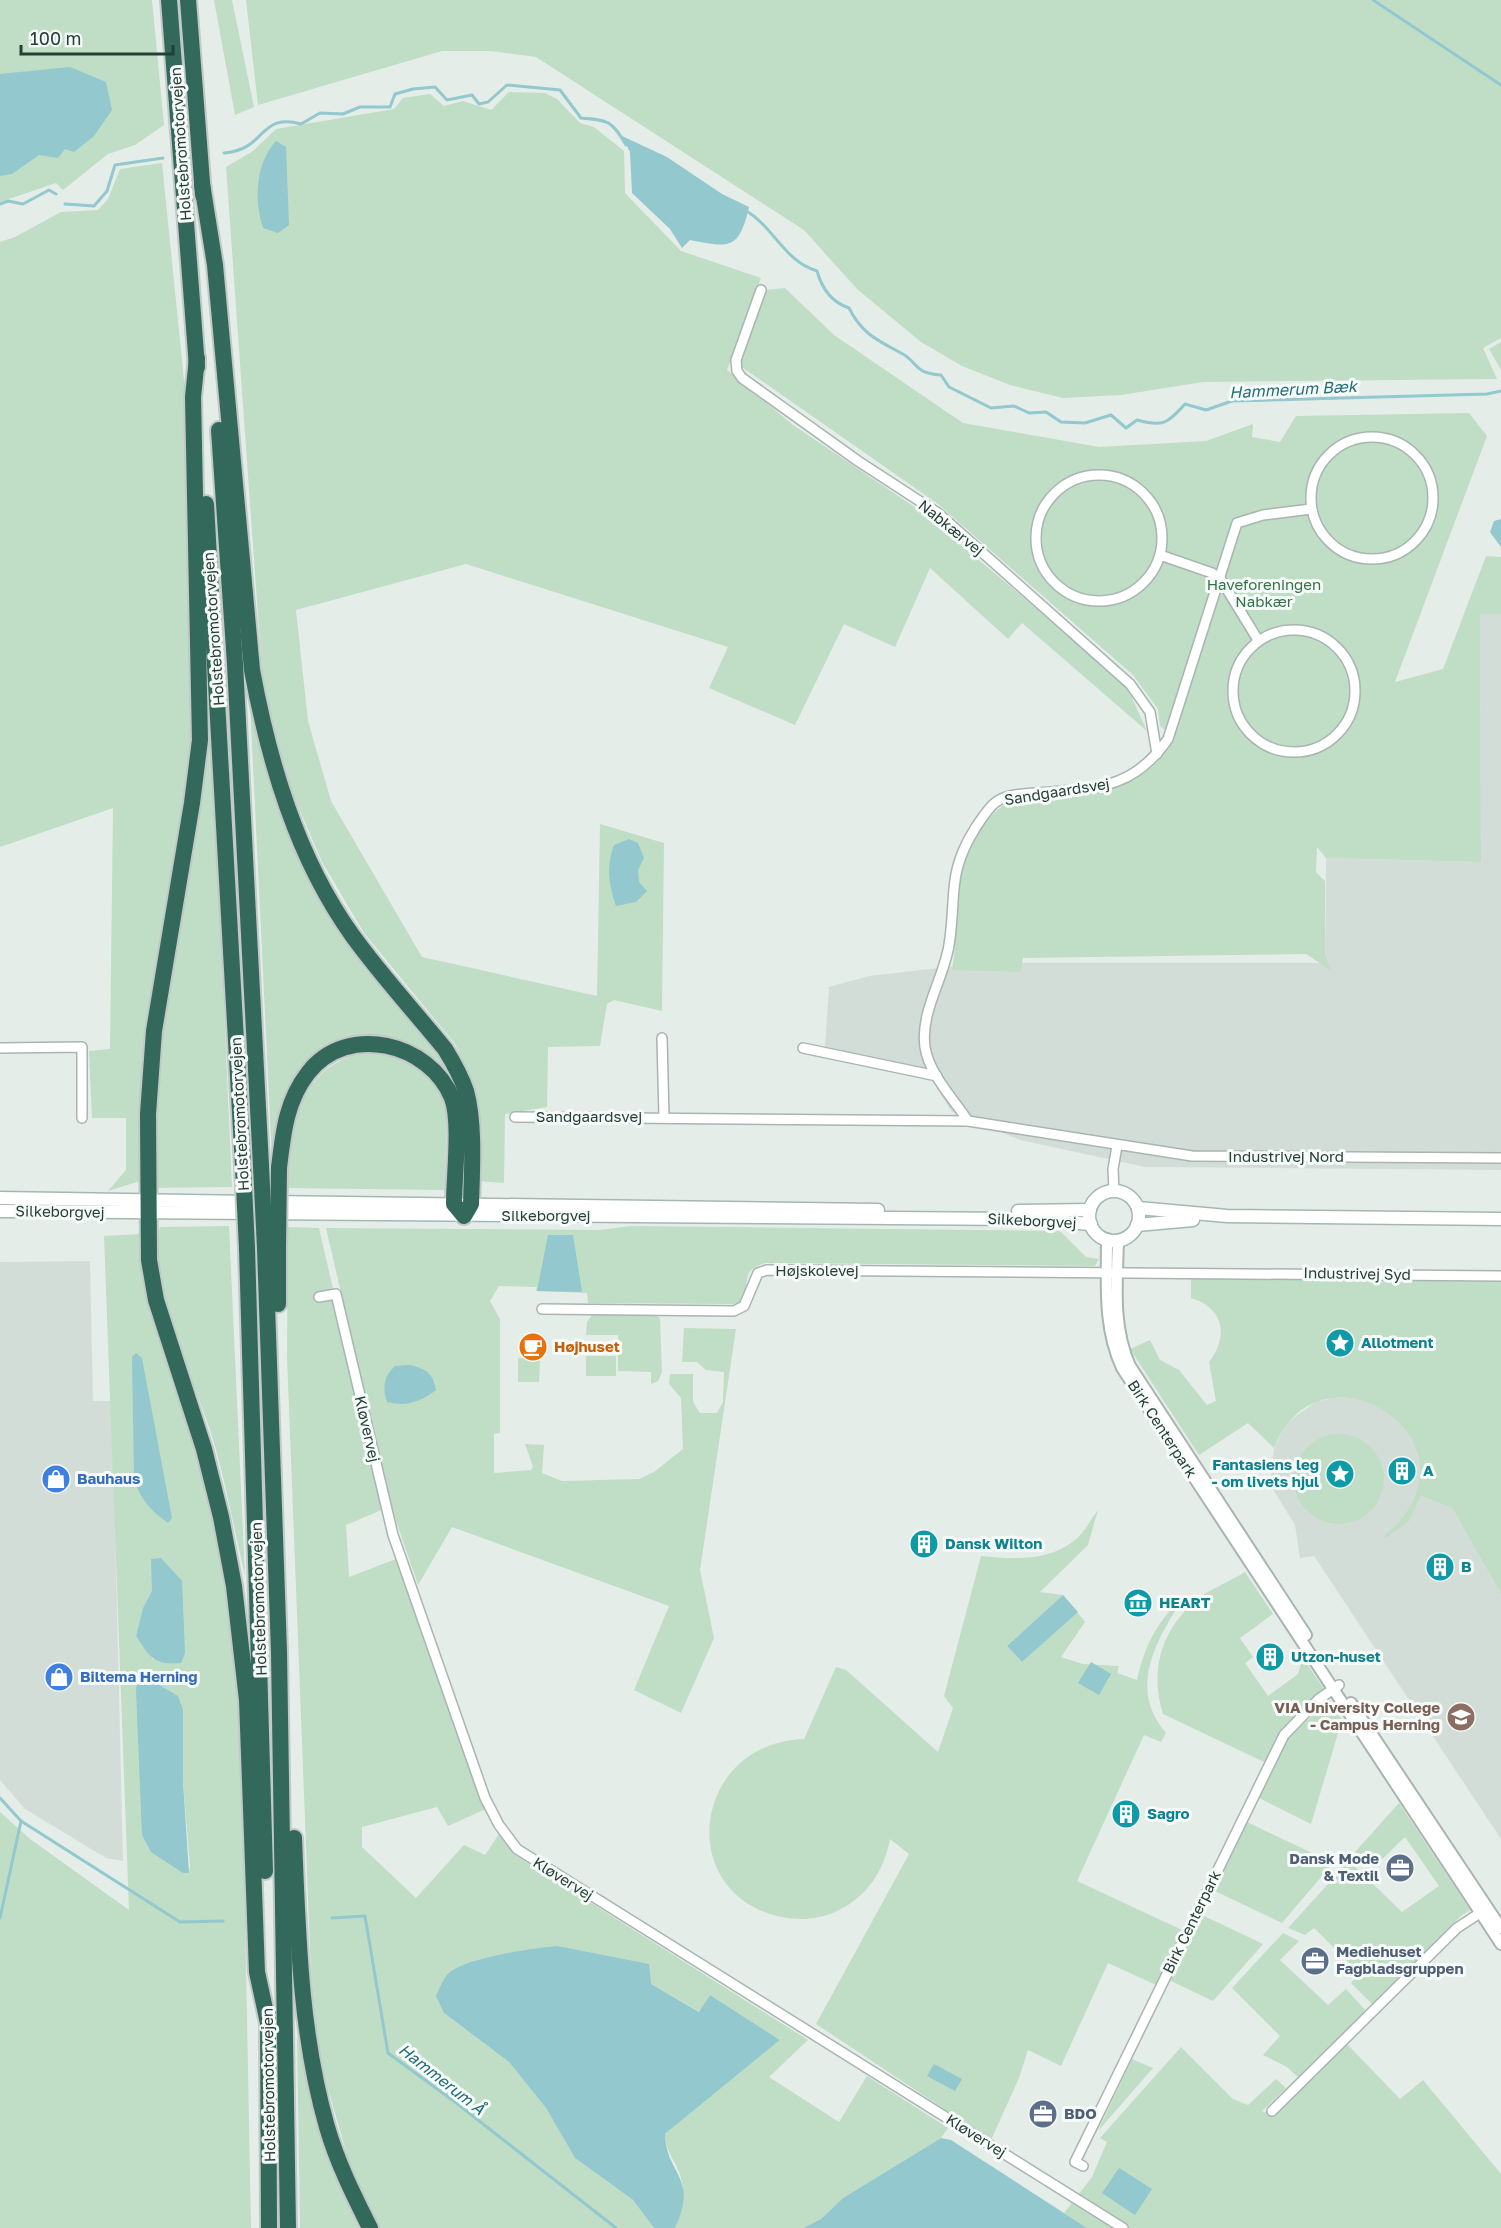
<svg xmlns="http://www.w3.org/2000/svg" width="1501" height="2228" font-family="'Golos Text',sans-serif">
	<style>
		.built { fill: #d3ddd8 }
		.green { fill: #c0ddc6; fill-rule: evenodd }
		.water { fill: #92c8ce }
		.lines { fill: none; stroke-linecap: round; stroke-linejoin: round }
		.stream { stroke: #92c8ce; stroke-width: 3 }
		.minor-casing { stroke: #a8b5b0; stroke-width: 12 }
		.tertiary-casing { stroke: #a8b5b0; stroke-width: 14 }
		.secondary-casing { stroke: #a4b8b0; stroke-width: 15 }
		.motorway-casing { stroke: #c2c9c7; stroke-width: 20 }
		.minor { stroke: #fff; stroke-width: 9 }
		.tertiary { stroke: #fff; stroke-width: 10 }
		.secondary { stroke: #fff; stroke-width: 12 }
		.motorway { stroke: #33695a; stroke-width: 16 }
		.motorway-bridge-casing { stroke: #c2c9c7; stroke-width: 20; stroke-linecap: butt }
		.motorway-bridge { stroke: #33695a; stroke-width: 16 }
		.labels { text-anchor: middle; stroke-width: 6; stroke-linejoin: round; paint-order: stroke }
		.street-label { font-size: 15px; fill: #253e36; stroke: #f6faf8 }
		.park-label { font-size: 15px; fill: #327347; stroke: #f6faf8 }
		.culture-label { font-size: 15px; font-weight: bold; fill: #0d838f; stroke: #f6faf8; text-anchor: start }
		.food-label { font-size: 15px; font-weight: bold; fill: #c56008; stroke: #f6faf8; text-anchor: start }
		.shop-label { font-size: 15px; font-weight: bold; fill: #366cbe; stroke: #f6faf8; text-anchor: start }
		.education-label { font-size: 15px; font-weight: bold; fill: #785e54; stroke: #f6faf8; text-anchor: end }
		.service-label { font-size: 15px; font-weight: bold; fill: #4e5e75; stroke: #f6faf8; text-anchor: start }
		.water-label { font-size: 16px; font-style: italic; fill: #236e77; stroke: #f6faf8 }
	</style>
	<rect width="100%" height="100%" fill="#e5ede9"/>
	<g class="built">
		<polygon points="1480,614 1501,614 1501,1170 1145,1167 1020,1140 951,1111 925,1069 825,1047 829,987 869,976 982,963 1325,963 1326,858 1481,862"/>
		<polygon points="90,1261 93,1401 112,1401 123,1861 106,1858 25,1809 0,1780 0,1262"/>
		<polygon points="1333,1398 1358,1398 1372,1402 1384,1409 1403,1424 1416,1447 1420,1466 1421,1496 1452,1508 1501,1594 1501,1839 1314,1556 1300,1558 1295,1525 1274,1491 1271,1476 1274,1448 1286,1424 1315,1402"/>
	</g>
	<g class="green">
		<polygon points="0,0 152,0 164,125 135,145 108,154 63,190 56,183 0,202"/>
		<polygon points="214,0 232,0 254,107 235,115"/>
		<polygon points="246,0 1501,0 1501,338 1483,348 1497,379 1203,382 1121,395 1063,398 1010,385 962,366 921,342 857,289 804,230 536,57 491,51 442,51 258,105"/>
		<polygon points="509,92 545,93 557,99 580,123 594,127 624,151 625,193 681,251 761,278 727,370 793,425 919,510 1023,597 1127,687 1147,731 1022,623 1008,639 930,568 895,647 844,624 795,725 709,688 728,647 466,564 296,610 308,721 331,801 422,957 597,996 600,824 664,843 662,1011 614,1000 607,1004 600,1046 548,1047 547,1107 505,1114 504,1183 477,1181 479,1113 470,1077 455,1044 364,933 322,862 289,785 263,686 226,167 253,151 276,129 394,109 403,98 430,94 444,106 463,101 491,110"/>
		<polygon points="162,163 185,390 192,587 191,742 181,826 149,1008 140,1181 108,1191 126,1170 126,1118 92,1118 89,1051 110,1049 113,808 0,847 0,242 15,237 61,212 98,210 108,199 120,169"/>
		<path d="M785,288L834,335L963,423L1099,447L1206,441L1253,424L1252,437L1280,442L1296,416L1469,413L1487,436L1395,682L1443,669L1486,556L1501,557V614H1480L1481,862L1326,858L1317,847L1316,872L1325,881V953L1330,970L1306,954L1023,958L1021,972L952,970C957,943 955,917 958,891C962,859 983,811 1014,800C1079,793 1138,802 1175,738L1160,726L1158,709L1133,675L938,504L739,365L743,346L765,290Z"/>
		<polygon points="1501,342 1501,370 1489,349"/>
		<polygon points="210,686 232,1187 155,1188 155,1113 160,1034 200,789"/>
		<path d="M250,703L301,856L440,1054L455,1085C422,1046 377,1019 327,1049C319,1054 307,1060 301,1068C283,1092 279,1130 272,1159Z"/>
		<path d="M368,1052L392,1055L416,1065L433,1083L447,1104L445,1190L287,1188C288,1127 300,1063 368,1052Z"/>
		<path d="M229,1226L245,1576C235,1533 227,1489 215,1446C200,1391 143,1280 160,1227Z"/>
		<path d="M631,1226L1060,1231L1086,1257L1099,1259L1095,1266L765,1263C738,1271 752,1284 741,1303L732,1304L588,1303L587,1293L536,1291L537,1287L499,1286L490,1301L500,1319V1433L494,1434V1473L531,1470L533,1467L525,1444L544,1445L542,1473L562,1481L639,1479L654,1472L683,1449L681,1398L669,1384L670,1374H693V1402L700,1413H717L723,1402L724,1372L706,1370L697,1362H682L684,1328L736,1329L700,1570L714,1638L681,1713L634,1690L669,1606L452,1527L418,1585L389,1500L326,1228L600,1230Z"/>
		<path d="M288,1227L319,1228L384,1509L346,1525L349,1577L396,1559L488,1808L448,1826L437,1807L362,1827V1847L416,1898L464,1845L485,1855L499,1834L515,1855L808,2040L769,2077L839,2122L867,2076L948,2128L941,2138L843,2198L821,2219L803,2228H675C682,2213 685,2194 681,2178C677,2162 665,2152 665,2134L780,2040L710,1995L700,2012L651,1984L444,2013L509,2062L546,2108L575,2158L633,2200L654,2228H379L356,2186L320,2061L313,2025L287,1357Z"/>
		<path d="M141,1234L149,1307L197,1456L228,1591L238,1687L245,1912L251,2228H0V1812L30,1839L129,1910L104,1236ZM152,1591L154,1660L136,1636L143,1608ZM183,1781L190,1866L189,1873H183Z"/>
		<path d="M1191,1278L1501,1282V1594L1452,1508L1421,1496L1409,1521L1386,1538L1384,1536C1495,1444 1320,1330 1274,1448L1248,1423L1199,1455L1130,1349L1150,1340L1160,1360L1179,1370L1207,1405L1216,1401L1209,1362C1229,1336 1224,1308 1191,1298Z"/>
		<polygon points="592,1315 655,1315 660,1318 662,1372 658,1381 651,1384 651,1372 618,1371 618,1335 586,1335 587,1322"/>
		<rect x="586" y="1356" width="30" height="20"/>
		<polygon points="518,1358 540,1358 539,1382 518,1382"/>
		<circle cx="1339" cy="1479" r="45"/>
		<path d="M1098,1510L1088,1545L1040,1592L1063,1595L1007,1646L1022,1662L1077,1612L1085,1622L1061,1657L1083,1664L1119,1666L1117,1673L1137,1680C1144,1647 1158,1619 1183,1598C1157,1640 1127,1688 1166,1733L1161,1742L1144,1735L1077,1881L1182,1930L1156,1985L1108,1963L1061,2066L1028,2050L1019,2078L991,2140L816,2024L909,1854L890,1839C884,1872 866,1898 835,1912C817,1920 796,1921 777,1916C674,1890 693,1743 804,1739L836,1667L846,1670L938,1752L953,1708L944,1696L981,1556C1014,1559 1048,1562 1075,1540C1084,1533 1091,1519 1098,1510Z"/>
		<path d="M1245,1572L1273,1614L1240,1638L1253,1657L1245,1663L1268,1696L1298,1674L1303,1658L1324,1689L1284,1727L1264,1762L1163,1714C1150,1673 1160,1633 1193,1603C1207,1590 1229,1582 1245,1572Z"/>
		<polygon points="1330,1700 1342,1720 1311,1824 1259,1798 1289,1737"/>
		<polygon points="1399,1803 1470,1910 1461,1916 1373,2005 1351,1983 1359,1973 1314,1928 1305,1935 1288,1928 1349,1861 1402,1912 1439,1886 1405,1837 1378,1863 1355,1852"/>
		<polygon points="1247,1822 1333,1863 1282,1923 1213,1890"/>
		<polygon points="1202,1915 1263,1944 1213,2001 1169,1980"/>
		<polygon points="1283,1933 1299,1941 1280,1960 1328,2005 1346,1989 1366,2011 1298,2077 1287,2067 1263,2055 1280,2036 1232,1988"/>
		<polygon points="297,2036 321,2131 362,2228 300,2228"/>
		<polygon points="1347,2044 1400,2099 1423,2080 1501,2174 1501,2228 1087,2228 1064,2213 1092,2177 1107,2142 1100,2138 1181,2047 1233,2099 1248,2105 1276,2079 1286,2088 1262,2111 1275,2116"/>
		<polygon points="1132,2059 1153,2068 1098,2131"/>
	</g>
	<g class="water">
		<polygon points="70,67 106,82 112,110 94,136 74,152 65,149 58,158 39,155 12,174 0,176 0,74"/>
		<path d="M622,136L667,157L722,194L749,207C739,250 730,248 690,240L682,248L670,229L632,193L630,152Z"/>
		<path d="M276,141L286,147L289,225L278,233L263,228C254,200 255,164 276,141Z"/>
		<polygon points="1501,519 1501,547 1490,532 1494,521"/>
		<path d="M629,839L638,843L644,858L638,870L639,882L647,891L636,902L616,906C609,885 606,867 614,845Z"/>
		<polygon points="548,1235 573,1235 582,1292 537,1291"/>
		<path d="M136,1353L142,1358L172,1518L168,1523C150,1510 140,1499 134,1478L132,1357Z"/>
		<path d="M410,1365C426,1369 433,1373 436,1390C420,1402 406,1407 387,1402C382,1387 384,1376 395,1366Z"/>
		<path d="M161,1558L182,1581L185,1653L181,1663C153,1665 150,1657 136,1636L143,1608L152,1591L151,1559Z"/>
		<polygon points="1063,1595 1078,1612 1022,1662 1007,1646"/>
		<polygon points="1091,1662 1111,1674 1099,1695 1078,1683"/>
		<polygon points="149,1679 178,1696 183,1710 183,1781 189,1873 183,1873 151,1852 142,1835 136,1690 137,1684"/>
		<path d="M557,1946L649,1964L651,1984L699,2012L710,1995L780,2040L665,2134C666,2175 699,2177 675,2228H654L633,2200L575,2158L546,2108L509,2062L444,2013L436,1996C439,1990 442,1981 447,1975C460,1958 535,1948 557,1946Z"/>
		<polygon points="934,2064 962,2079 955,2091 927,2076"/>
		<polygon points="941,2138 951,2140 1087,2228 803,2228 821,2219 843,2198"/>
		<polygon points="1119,2168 1152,2189 1135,2215 1102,2193"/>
	</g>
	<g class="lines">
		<g class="stream">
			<polyline points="1373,0 1501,85"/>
			<path d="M224,153C267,150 258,112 301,124L320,113L343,114L360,107H390L395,94L413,89L435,87L447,100L472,95L479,104L488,102L507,85L560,90L581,118C609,120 612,121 626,145"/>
			<polyline points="0,204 8,201 23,204 49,190 56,194"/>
			<polyline points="65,204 94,206 107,191 115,165 163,158"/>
			<path d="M745,210C774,227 783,260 817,271C822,289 831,302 849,308C862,334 877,340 901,353C919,362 912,373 941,375L949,387L991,408L1014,406L1029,413L1046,412L1061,422L1085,423L1111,415L1126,428L1137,420C1163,427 1167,424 1185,404L1206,410L1232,401L1487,394L1501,391"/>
			<polyline points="0,1798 21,1821 180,1922 223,1921"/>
			<polyline points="0,1918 21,1821"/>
			<polyline points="332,1918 365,1916 388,2053 455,2102 616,2228"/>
		</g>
		<g class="minor-casing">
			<g id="minor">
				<polyline points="761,290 736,360 737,371 742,378 858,461 938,513 1130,684 1150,712 1157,754"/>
				<circle cx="1372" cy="498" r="61"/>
				<circle cx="1099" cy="538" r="63"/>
				<polyline points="1160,555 1212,573 1220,578 1258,640"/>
				<circle cx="1294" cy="691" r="61"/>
				<polyline points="662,1038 664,1117"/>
				<polyline points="0,1048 82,1047 82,1118"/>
				<polyline points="803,1048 937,1076"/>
				<polyline points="515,1117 968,1121 1192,1156 1501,1158"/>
				<path d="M968,1121C953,1098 929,1074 925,1047C920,1012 944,978 949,945C957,896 946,874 976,827C982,818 988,808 996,802C1007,794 1023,794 1036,793C1094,788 1132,791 1168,739L1237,523L1263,515L1311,509"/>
				<polyline points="1114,1191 1113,1169 1117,1146"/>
				<polyline points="319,1297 336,1294 393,1535 485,1798 499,1825 517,1849 1123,2228"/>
				<polyline points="542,1309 734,1311 744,1306 758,1273 767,1270 1501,1276"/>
				<polyline points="1272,2111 1457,1928 1486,1909"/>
				<polyline points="1083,2166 1075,2162 1284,1735 1319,1699 1339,1685"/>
			</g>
		</g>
		<g class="tertiary-casing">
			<g id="tertiary">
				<path d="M1107,1239C1107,1284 1103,1327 1122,1368L1501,1944"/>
				<path d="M1118,1240C1117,1283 1112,1326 1130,1366L1306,1635"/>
				<polyline points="1351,1703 1501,1928"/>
			</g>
		</g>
		<g class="secondary-casing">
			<g id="secondary">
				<circle cx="1114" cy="1216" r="25"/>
				<polyline points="0,1198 251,1202"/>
				<polyline points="271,1202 878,1210"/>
				<polyline points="1138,1208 1227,1216 1501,1219"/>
				<polyline points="0,1211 1023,1219 1091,1224"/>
				<polyline points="1018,1211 1090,1210"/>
				<polyline points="1137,1225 1193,1220"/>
			</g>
		</g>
		<g class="motorway-casing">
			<g id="motorway">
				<polyline points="169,0 197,367"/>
				<polyline points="188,0 203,195"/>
				<path d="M202,184L215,265L252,670C269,762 297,858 352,935C380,974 414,1011 445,1049C453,1062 461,1076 466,1091C475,1123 472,1171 471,1204L464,1216L454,1204C454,1176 461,1122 452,1098C430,1043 347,1022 308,1073C286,1101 283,1134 279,1168"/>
				<polyline points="197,358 193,397 200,740 192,803 154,1031 148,1114 149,1260 156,1300 204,1449 221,1517 234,1586 247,1700 257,1972 268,2023"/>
				<polyline points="219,430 235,664 261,1166"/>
				<polyline points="206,504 243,1166"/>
				<polyline points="278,1247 278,1304"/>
				<polyline points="247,1248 265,1871"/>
				<polyline points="265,1248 279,1652 288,2228"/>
				<path d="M294,1838C298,1936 300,2033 327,2127C337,2162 354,2196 370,2228"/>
				<polyline points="268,2014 269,2228"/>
			</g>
		</g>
		<use href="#minor" class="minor"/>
		<use href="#tertiary" class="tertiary"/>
		<use href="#secondary" class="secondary"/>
		<use href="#motorway" class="motorway"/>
		<g class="motorway-bridge-casing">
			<g id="motorway-bridge">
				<polyline points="243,1166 247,1248"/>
				<polyline points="261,1166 265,1248"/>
				<polyline points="278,1247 279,1168"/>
			</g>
		</g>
		<use href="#motorway-bridge" class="motorway-bridge"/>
	</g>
	<defs>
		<g id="sight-disc" transform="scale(1.5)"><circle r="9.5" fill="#0f9aa8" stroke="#f6faf8"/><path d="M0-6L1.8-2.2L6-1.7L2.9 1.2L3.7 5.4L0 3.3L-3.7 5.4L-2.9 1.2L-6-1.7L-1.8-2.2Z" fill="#fff"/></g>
		<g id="cafe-disc" transform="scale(1.5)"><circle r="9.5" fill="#e8710a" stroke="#f6faf8"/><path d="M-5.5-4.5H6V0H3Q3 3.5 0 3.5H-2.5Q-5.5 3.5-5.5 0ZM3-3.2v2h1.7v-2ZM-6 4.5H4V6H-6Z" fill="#fff"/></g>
		<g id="building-disc" transform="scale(1.5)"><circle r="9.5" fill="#0f9aa8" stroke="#f6faf8"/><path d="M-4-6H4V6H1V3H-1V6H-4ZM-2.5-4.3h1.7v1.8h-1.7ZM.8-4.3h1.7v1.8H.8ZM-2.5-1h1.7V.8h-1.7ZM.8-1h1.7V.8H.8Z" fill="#fff"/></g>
		<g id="shop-disc" transform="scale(1.5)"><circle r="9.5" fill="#3f7fe0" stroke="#f6faf8"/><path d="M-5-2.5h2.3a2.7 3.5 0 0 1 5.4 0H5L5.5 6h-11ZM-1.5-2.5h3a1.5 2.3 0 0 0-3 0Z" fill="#fff"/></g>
		<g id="museum-disc" transform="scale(1.5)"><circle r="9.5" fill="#0f9aa8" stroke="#f6faf8"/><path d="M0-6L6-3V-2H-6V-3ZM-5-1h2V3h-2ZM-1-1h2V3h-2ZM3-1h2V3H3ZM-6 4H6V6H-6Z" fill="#fff"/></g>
		<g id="university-disc" transform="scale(1.5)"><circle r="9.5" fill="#8d6e63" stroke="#f6faf8"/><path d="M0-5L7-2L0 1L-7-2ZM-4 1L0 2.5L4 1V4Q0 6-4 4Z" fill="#fff"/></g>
		<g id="office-disc" transform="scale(1.5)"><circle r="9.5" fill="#5c6f8a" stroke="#f6faf8"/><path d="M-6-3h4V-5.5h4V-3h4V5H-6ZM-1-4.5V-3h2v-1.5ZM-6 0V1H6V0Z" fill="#fff"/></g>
	</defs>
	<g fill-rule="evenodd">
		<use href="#sight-disc" x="1340" y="1343"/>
		<use href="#cafe-disc" x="533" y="1347"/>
		<use href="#building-disc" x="1402" y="1471"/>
		<use href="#sight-disc" x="1340" y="1474"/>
		<use href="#shop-disc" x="56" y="1479"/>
		<use href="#building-disc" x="924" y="1544"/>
		<use href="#building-disc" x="1440" y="1567"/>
		<use href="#museum-disc" x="1138" y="1603"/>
		<use href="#building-disc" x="1270" y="1657"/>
		<use href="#shop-disc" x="59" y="1677"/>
		<use href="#university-disc" x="1461" y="1717"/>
		<use href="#building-disc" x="1126" y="1814"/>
		<use href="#office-disc" x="1400" y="1868"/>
		<use href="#office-disc" x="1315" y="1961"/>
		<use href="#office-disc" x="1043" y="2114"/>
	</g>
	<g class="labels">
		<g class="street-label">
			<text transform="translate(181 144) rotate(-94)" y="5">Holstebromotorvejen</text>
			<text transform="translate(951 528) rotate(39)" y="5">Nabkærvej</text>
			<text transform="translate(214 629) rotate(-94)" y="5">Holstebromotorvejen</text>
			<text transform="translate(1057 792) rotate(-9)" y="5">Sandgaardsvej</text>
			<text transform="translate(240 1114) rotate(-93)" y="5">Holstebromotorvejen</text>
			<text x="589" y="1122">Sandgaardsvej</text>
			<text x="1286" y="1162">Industrivej Nord</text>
			<text transform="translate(60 1212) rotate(1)" y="5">Silkeborgvej</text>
			<text x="546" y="1221">Silkeborgvej</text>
			<text transform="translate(1032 1221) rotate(3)" y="5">Silkeborgvej</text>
			<text x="817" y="1276">Højskolevej</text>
			<text transform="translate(1357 1274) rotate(1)" y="5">Industrivej Syd</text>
			<text transform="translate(367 1429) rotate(77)" y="5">Kløvervej</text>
			<text transform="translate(1162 1429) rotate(57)" y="5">Birk Centerpark</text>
			<text transform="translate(259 1599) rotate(-92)" y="5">Holstebromotorvejen</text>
			<text transform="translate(563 1879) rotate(32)" y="5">Kløvervej</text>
			<text transform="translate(1192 1922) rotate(-64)" y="5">Birk Centerpark</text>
			<text transform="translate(269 2085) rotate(-91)" y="5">Holstebromotorvejen</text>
			<text transform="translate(976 2136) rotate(32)" y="5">Kløvervej</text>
		</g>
		<g class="park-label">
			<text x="1264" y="590">Haveforeningen<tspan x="1264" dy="17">Nabkær</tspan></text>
		</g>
		<g class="culture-label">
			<text x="1361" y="1348">Allotment</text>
			<text x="1319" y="1470" text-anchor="end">Fantasiens leg<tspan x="1319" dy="17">- om livets hjul</tspan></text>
			<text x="1423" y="1476">A</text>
			<text x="945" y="1549">Dansk Wilton</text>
			<text x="1461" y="1572">B</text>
			<text x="1159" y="1608">HEART</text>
			<text x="1291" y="1662">Utzon-huset</text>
			<text x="1147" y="1819">Sagro</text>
		</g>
		<g class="food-label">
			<text x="554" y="1352">Højhuset</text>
		</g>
		<g class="shop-label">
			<text x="77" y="1484">Bauhaus</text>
			<text x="80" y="1682">Biltema Herning</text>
		</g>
		<g class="education-label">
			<text x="1440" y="1713">VIA University College<tspan x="1440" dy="17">- Campus Herning</tspan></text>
		</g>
		<g class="service-label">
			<text x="1379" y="1864" text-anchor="end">Dansk Mode<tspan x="1379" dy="17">&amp; Textil</tspan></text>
			<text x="1336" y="1957">Mediehuset<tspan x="1336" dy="17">Fagbladsgruppen</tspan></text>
			<text x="1064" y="2119">BDO</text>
		</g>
		<g class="water-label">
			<text transform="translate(1293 389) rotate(-3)" y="6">Hammerum Bæk</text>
			<text transform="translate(442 2079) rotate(38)" y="6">Hammerum Å</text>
		</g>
	</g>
	<path d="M21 45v9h152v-9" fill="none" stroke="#253e36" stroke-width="3"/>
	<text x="30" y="45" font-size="18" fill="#253e36" stroke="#f6faf8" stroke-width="4.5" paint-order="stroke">100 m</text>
</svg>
